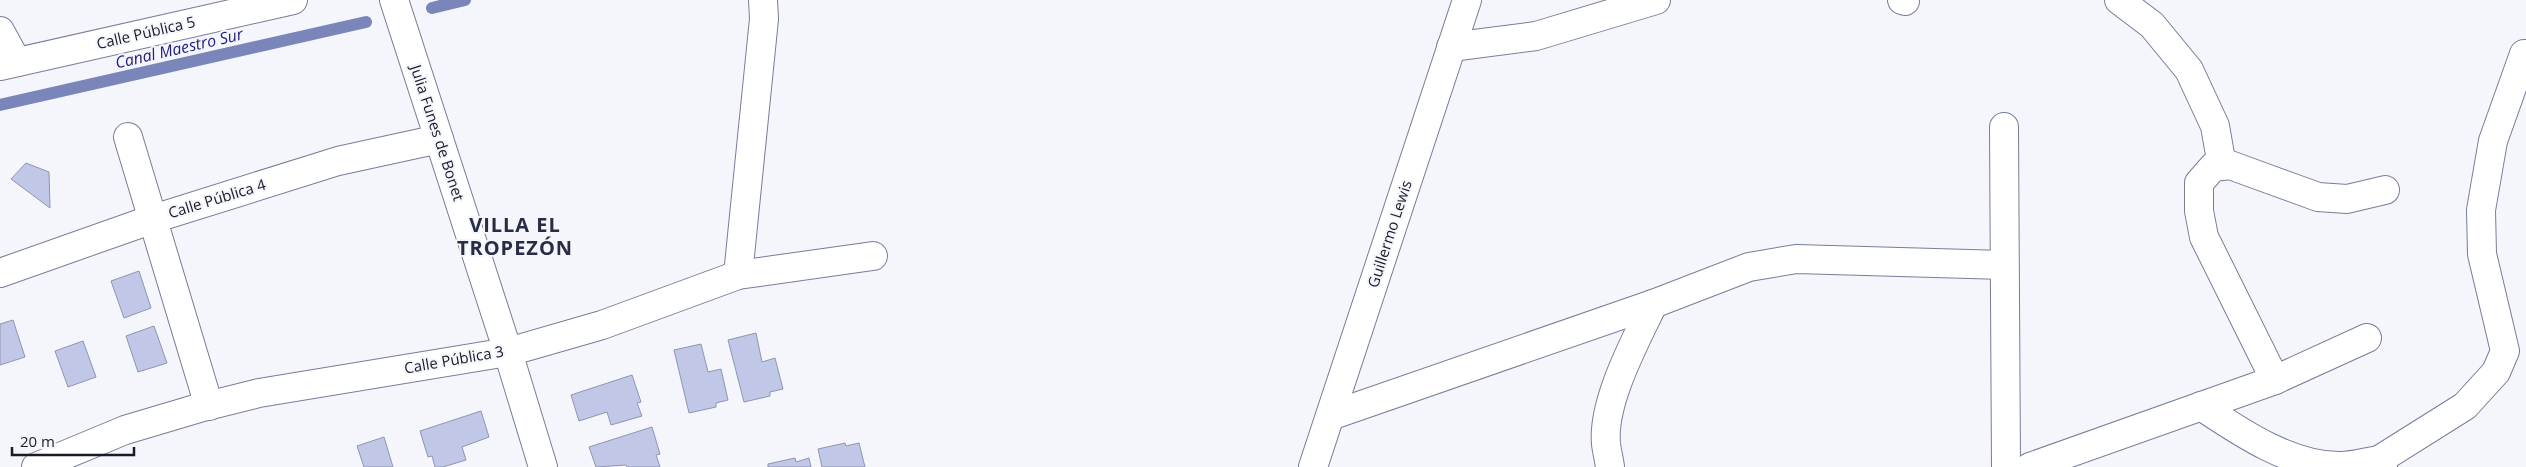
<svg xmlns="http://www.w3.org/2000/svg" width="2526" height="467" font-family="'Open Sans',sans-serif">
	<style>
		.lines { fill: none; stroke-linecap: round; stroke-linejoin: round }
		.stream { stroke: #7a85b9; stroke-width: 12 }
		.building { fill: #c1c8e7; stroke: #8e95b2 }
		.minor-casing { stroke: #777d9a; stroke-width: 30 }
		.minor { stroke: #fff; stroke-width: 28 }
		.labels { text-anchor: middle; stroke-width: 4; stroke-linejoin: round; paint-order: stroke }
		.street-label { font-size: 15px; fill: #191b26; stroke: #f4f6fc }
		.water-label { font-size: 16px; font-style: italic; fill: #242183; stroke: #f4f6fc }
		.district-label { font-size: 20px; font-weight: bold; letter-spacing: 1px; fill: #282d45; stroke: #f4f6fc }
	</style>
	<rect width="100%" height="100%" fill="#f4f6fc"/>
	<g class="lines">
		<g class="stream">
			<polyline points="432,8 465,0"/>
			<polyline points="0,105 366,22"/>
		</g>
	</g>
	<g class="building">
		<polygon points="26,163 49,172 50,208 11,179"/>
		<polygon points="139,271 151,308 124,318 111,281"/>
		<polygon points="13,320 25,357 0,365 0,324"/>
		<polygon points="154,326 167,363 138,372 126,336"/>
		<polygon points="756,333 762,362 775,358 783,389 770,392 770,396 744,402 728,340"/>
		<polygon points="83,341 96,377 68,387 55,351"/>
		<polygon points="701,344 708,372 721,369 728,400 716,403 716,407 689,413 674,350"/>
		<polygon points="632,375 641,402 637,403 642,416 611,425 607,412 579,421 571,395"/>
		<polygon points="481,411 489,437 462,447 466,460 443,467 435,467 432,456 428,457 420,431"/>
		<polygon points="652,427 660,454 656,455 660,467 627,467 626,465 596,467 589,447"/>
		<polygon points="384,437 393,467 364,467 357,446"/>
		<polygon points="845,443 846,446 859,443 865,467 822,467 818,449"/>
		<polygon points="795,458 796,462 809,458 811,467 768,467 768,464"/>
	</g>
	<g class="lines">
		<g class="minor-casing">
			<g id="minor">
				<polyline points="394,0 508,352 543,467"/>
				<polyline points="1902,0 1905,1"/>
				<polyline points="2119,0 2152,25 2189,70 2215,126 2222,166"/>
				<polyline points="0,31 17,62"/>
				<polyline points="1451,47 1536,36 1656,0"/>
				<polyline points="0,66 293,0"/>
				<polyline points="2004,127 2006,467"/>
				<polyline points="128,137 209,406"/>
				<polyline points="0,273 153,219 338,161 439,139"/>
				<polyline points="738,275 764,19 763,0"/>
				<polyline points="2275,380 2204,237 2199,211 2199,183 2213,167 2230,165 2318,197 2347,199 2385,190"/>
				<path d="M2201,406C2240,432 2291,467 2341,466C2353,466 2366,462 2379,460L2383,467"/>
				<polyline points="1330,416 1653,304 1749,267 1796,259 2004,265"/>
				<polyline points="2379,460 2465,406 2496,372 2505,351 2482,254 2481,210 2493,141 2524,54"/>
				<polyline points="36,467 125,430 199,408 259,393 508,352 602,325 738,275 873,256"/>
				<polyline points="1313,467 1467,0"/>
				<path d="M1610,467C1609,459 1607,452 1606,444C1602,402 1635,342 1653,304"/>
				<polyline points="2030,467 2275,380 2367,338"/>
			</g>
		</g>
		<use href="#minor" class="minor"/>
	</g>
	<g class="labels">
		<g class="street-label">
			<text transform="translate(146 33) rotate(-13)" y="5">Calle Pública 5</text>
			<text transform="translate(437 133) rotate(72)" y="5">Julia Funes de Bonet</text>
			<text transform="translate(217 199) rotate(-17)" y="5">Calle Pública 4</text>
			<text transform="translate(1390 234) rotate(-72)" y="5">Guillermo Lewis</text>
			<text transform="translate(454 360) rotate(-10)" y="5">Calle Pública 3</text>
		</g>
		<g class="water-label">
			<text transform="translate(179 48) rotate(-13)" y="6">Canal Maestro Sur</text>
		</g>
		<g class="district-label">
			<text x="515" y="232">VILLA EL<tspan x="515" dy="23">TROPEZÓN</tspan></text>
		</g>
	</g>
	<path d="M12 447v8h122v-8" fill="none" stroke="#191b26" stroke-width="2.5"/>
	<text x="20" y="447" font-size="15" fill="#191b26" stroke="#f4f6fc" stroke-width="4" paint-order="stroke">20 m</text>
</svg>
